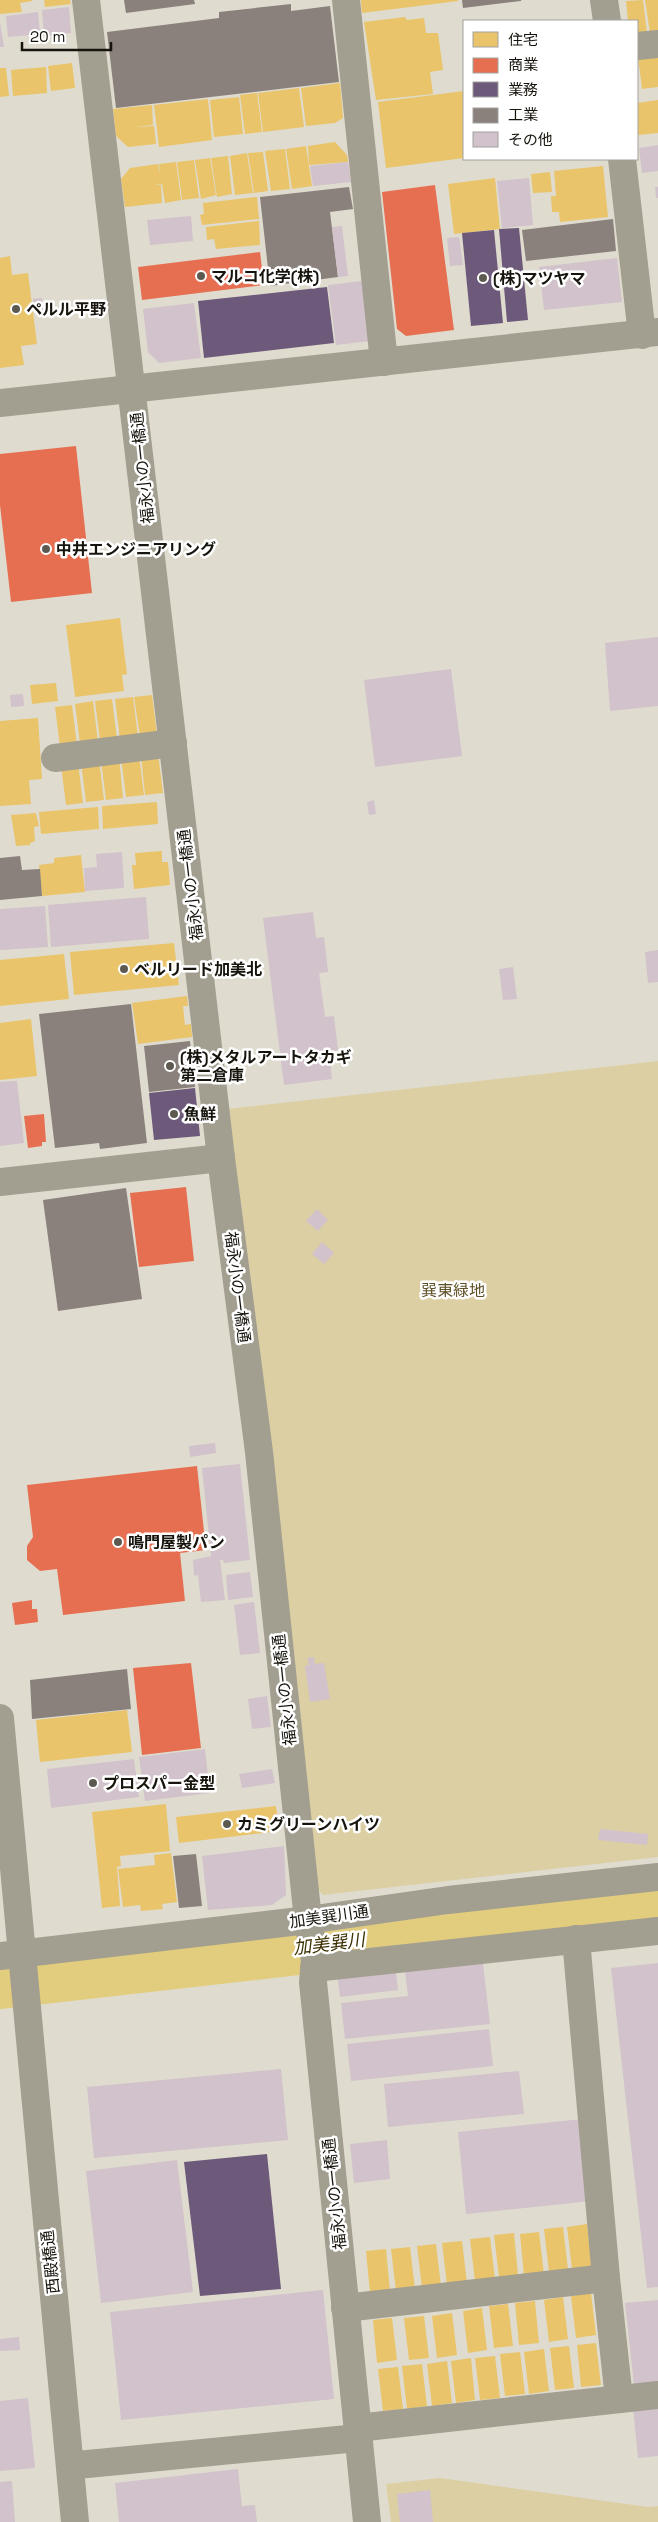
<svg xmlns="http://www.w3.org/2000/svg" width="658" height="2522" font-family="'Space Grotesk','Noto Sans JP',sans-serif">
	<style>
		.green { fill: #dccfa4 }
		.homes { fill: #e9c46a }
		.shops { fill: #e76f51 }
		.offices { fill: #6d597a }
		.industry { fill: #8a817c }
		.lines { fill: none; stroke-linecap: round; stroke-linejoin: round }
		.river { stroke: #e2cd7e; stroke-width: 54 }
		.building { fill: #d1c2cb }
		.minor { stroke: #a39f90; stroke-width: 28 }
		.poi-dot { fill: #5c5a50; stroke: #fff; stroke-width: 2 }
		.labels { text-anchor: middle; stroke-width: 5; stroke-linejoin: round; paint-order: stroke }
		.poi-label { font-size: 16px; font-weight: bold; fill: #16140c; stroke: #fff; text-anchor: start }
		.street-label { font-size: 16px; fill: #16140c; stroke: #fff }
		.park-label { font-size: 16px; fill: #5e5126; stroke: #fff }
		.water-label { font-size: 18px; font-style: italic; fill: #3c3000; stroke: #fff }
	</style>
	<rect width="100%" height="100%" fill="#dfdccf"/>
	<g class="green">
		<polygon points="658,1061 658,1857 323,1895 316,1887 227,1109"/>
		<polygon points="440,2478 648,2507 658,2506 658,2522 391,2522 386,2484"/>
	</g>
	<g class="homes">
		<polygon points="0,0 32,0 32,1 20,3 22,12 0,14"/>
		<polygon points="44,0 70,0 71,4 45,7"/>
		<polygon points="361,0 458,0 458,1 362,13"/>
		<polygon points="643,0 647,33 637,34 637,21 628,21 626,1"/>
		<polygon points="645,0 658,0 658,32 650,33"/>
		<polygon points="405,17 407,20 424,18 426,33 438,33 443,70 430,72 433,94 376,100 364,22"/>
		<polygon points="658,54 658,87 642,89 638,56"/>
		<polygon points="72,63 75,88 51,91 48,66"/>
		<polygon points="46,67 47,93 13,96 11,70"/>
		<polygon points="0,68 6,68 9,96 0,97"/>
		<polygon points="340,83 343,118 335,123 306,126 301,88"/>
		<polygon points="299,88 304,127 263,132 258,93"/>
		<polygon points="464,91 464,158 386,168 378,102"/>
		<polygon points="257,93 262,132 245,134 240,95"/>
		<polygon points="239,97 243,134 214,137 210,100"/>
		<polygon points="208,99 212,140 159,147 154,105"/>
		<polygon points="658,100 658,133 638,135 637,103"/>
		<polygon points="152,105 153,125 133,127 154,126 156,144 128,147 116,136 113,109"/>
		<polygon points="335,142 347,155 348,162 309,165 308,146"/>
		<polygon points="306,146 312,186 292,189 286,149"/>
		<polygon points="285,149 290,189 271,191 265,151"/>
		<polygon points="263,152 268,191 254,193 248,153"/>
		<polygon points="247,153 253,193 235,195 230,156"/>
		<polygon points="228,156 232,194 217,197 211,158"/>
		<polygon points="210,158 216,195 201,199 195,160"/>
		<polygon points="194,160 199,198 182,200 177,162"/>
		<polygon points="176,162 181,200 165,203 162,184 155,185 161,185 162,203 125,207 121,179 130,168 158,164 160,174 159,164"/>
		<polygon points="603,166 608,217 560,222 559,212 552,212 551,196 556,196 554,171"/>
		<polygon points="550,172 552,192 533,193 531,174"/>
		<polygon points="495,178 500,229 454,234 448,184"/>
		<polygon points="257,197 259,219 202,225 200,215 204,214 203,203"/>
		<polygon points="259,221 260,245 216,249 214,239 207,240 206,227"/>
		<polygon points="10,256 12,275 28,273 37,344 21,346 24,365 0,368 0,258"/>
		<polygon points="120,618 127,674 122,675 124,691 75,697 66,625"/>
		<polygon points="56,683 58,701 32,704 30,685"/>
		<polygon points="152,695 157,735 140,737 134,697"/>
		<polygon points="133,697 138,737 120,739 115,699"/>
		<polygon points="112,699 117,739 100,741 95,701"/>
		<polygon points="93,701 98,742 80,744 75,704"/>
		<polygon points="72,705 77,745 60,747 55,707"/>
		<polygon points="38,718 42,779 29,780 31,804 0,806 0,721"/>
		<polygon points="158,753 163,793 145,795 141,755"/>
		<polygon points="139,755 144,795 126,797 121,757"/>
		<polygon points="119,757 123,798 106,800 101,760"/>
		<polygon points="99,759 104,800 86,802 81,762"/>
		<polygon points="78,763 83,803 66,805 61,765"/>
		<polygon points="157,802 158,824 103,829 102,806"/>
		<polygon points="98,807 99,829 41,834 39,812"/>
		<polygon points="36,813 39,826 34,827 35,841 30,843 30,845 16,846 11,815"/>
		<polygon points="162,851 162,862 168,862 170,885 134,889 132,865 136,865 135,853"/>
		<polygon points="81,855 85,892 42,896 39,865 54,863 54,858"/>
		<polygon points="174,943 179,985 74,995 70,952"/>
		<polygon points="64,954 69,999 0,1006 0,960"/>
		<polygon points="187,996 188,1006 183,1006 185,1025 191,1024 192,1037 138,1044 132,1003"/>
		<polygon points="31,1019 37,1076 0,1080 0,1023"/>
		<polygon points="127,1710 132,1752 40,1762 36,1720"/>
		<polygon points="166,1804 170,1851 120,1856 121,1866 117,1867 120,1906 102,1908 92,1812"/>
		<polygon points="276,1806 279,1831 179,1843 176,1817"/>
		<polygon points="171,1853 177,1902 162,1904 163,1909 141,1911 140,1905 123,1907 118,1869 155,1865 154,1855"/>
		<polygon points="587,2224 592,2266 572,2269 567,2227"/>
		<polygon points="563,2227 568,2269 549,2272 544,2229"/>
		<polygon points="539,2232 544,2274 524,2276 520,2234"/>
		<polygon points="514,2233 518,2275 499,2277 494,2235"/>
		<polygon points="490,2237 495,2279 475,2281 470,2239"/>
		<polygon points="462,2241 467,2283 447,2285 442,2243"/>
		<polygon points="436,2244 441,2286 422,2288 417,2246"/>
		<polygon points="410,2247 415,2289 396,2291 391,2249"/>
		<polygon points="386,2249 390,2291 370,2293 366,2251"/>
		<polygon points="591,2293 596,2335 576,2338 571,2296"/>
		<polygon points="563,2297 568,2339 549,2342 544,2300"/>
		<polygon points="535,2301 539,2343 519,2345 515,2303"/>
		<polygon points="508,2304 513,2346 494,2348 489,2306"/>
		<polygon points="482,2308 487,2350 468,2353 463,2311"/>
		<polygon points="452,2313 457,2355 437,2358 432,2316"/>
		<polygon points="424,2316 429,2358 409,2360 404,2318"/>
		<polygon points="392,2318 397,2360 377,2363 373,2320"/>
		<polygon points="596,2343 601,2385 581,2387 577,2345"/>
		<polygon points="569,2346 574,2388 555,2390 550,2348"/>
		<polygon points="544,2349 549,2391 529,2394 524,2352"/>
		<polygon points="520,2352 525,2394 505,2396 500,2354"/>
		<polygon points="495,2356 500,2398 480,2400 475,2358"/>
		<polygon points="471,2358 475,2400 456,2403 451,2361"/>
		<polygon points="447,2361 452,2403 432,2406 427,2364"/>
		<polygon points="422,2364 427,2406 407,2409 402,2366"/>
		<polygon points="398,2367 403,2409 383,2411 378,2369"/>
	</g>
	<g class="shops">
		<polygon points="435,185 454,330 406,336 397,329 382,192"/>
		<polygon points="260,252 264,285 142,300 138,267"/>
		<polygon points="76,446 92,593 11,602 0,505 0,454"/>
		<polygon points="44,1114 46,1142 42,1142 42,1146 28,1148 24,1116"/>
		<polygon points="186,1187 194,1261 139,1267 130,1193"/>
		<polygon points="197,1466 206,1550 180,1553 185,1601 63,1615 57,1569 40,1571 27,1560 27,1546 33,1537 27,1485"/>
		<polygon points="32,1600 32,1609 37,1609 38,1622 15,1625 12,1603"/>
		<polygon points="191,1663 201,1748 142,1755 133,1668"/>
	</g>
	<g class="offices">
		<polygon points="519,228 528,320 507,322 499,229"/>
		<polygon points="494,230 503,323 471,326 462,233"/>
		<polygon points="327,287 334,343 204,358 198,301"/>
		<polygon points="195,1088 200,1136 154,1140 149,1093"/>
		<polygon points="267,2154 281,2289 200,2296 184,2162"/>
	</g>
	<g class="industry">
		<polygon points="124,0 194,0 195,4 126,13"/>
		<polygon points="462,0 521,0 521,1 463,8"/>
		<polygon points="291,4 291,11 330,6 339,82 116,108 107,32 219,18 219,12"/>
		<polygon points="349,187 353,209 330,212 338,277 270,286 260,197"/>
		<polygon points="613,219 616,251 526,261 522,230"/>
		<polygon points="20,856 22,870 40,869 42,896 0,900 0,858"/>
		<polygon points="131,1004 147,1143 100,1149 99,1143 55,1148 39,1014"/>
		<polygon points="190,1041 195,1087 149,1092 144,1046"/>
		<polygon points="126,1188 142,1299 58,1311 43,1200"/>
		<polygon points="127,1669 131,1709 32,1719 30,1680"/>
		<polygon points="196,1854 202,1906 179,1908 173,1856"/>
	</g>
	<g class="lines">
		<polyline class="river" points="0,1982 658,1907"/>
	</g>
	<g class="building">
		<polygon points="69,7 71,33 44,36 42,10"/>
		<polygon points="38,12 40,34 8,37 6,16"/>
		<polygon points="0,22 4,47 0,47"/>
		<polygon points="658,145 658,171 642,173 639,148"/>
		<polygon points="348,162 351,182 313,186 310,166"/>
		<polygon points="529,178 533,225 502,228 497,181"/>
		<polygon points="655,187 658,187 658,198 656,198"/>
		<polygon points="191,216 193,241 150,245 147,220"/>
		<polygon points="342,226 348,276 338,277 332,227"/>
		<polygon points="459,237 463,265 450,266 447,238"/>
		<polygon points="617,258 622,302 544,310 539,267"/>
		<polygon points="362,281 370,341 336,345 328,285"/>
		<polygon points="42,298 44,312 35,313 33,299"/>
		<polygon points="194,303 201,358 159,363 148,352 143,309"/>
		<polygon points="658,637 658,706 610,711 605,643"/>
		<polygon points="451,669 462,756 375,767 364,680"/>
		<polygon points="23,694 24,706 11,707 10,695"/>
		<polygon points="374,800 376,814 369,815 367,802"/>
		<polygon points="122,852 124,888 85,891 84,868 97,867 96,854"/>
		<polygon points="146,897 149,939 51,947 48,905"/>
		<polygon points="45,906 48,947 0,950 0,909"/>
		<polygon points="313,912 316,938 324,937 328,972 319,973 325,1017 334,1016 338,1050 329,1051 332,1079 284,1085 263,918"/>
		<polygon points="658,950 658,982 648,983 645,952"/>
		<polygon points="513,967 517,999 503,1000 499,969"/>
		<polygon points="17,1081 24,1143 0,1146 0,1082"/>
		<polygon points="317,1209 328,1220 318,1231 306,1221"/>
		<polygon points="322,1242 334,1253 324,1264 312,1254"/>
		<polygon points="215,1443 216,1453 190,1457 189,1446"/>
		<polygon points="240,1464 250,1560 224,1563 223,1560 220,1560 225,1600 201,1602 198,1575 194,1576 193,1560 211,1556 202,1468"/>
		<polygon points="250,1572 253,1597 228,1600 226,1575"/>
		<polygon points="254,1602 260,1653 240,1655 234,1605"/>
		<polygon points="314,1657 315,1664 324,1663 330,1699 310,1702 305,1666 309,1665 307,1658"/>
		<polygon points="267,1696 271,1727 252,1729 248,1699"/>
		<polygon points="205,1749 210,1793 145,1801 139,1757"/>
		<polygon points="134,1759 139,1797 51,1808 47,1769"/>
		<polygon points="272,1769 275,1783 242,1788 239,1774"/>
		<polygon points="600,1829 648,1834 647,1845 598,1840"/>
		<polygon points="284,1846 286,1895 272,1905 208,1910 202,1856"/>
		<polygon points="482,1955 490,2024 345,2039 341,2003 408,1996 404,1963"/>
		<polygon points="658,1963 658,2287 647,2288 611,1968"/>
		<polygon points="395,1964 398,1990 340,1997 337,1971"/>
		<polygon points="489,2029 493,2066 351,2081 347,2044"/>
		<polygon points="281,2069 288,2140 94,2158 87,2087"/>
		<polygon points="519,2071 524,2114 388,2127 384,2084"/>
		<polygon points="582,2119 591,2201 466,2214 458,2132"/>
		<polygon points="387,2140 390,2179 354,2183 350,2144"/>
		<polygon points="177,2160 193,2292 101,2303 86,2171"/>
		<polygon points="323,2290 334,2399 121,2420 110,2312"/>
		<polygon points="658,2300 658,2382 634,2385 625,2303"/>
		<polygon points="19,2337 20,2350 0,2351 0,2339"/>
		<polygon points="28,2398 35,2468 0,2471 0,2401"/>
		<polygon points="658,2406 658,2456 638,2458 633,2408"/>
		<polygon points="238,2469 242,2506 255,2505 257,2522 119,2522 115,2483"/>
		<polygon points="12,2481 15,2522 0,2522 0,2482"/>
		<polygon points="430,2490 433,2522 400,2522 397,2494"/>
	</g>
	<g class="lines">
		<g class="minor">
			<polyline points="86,0 221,1158 259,1452 308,1920 315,1960 313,1982 367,2522"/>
			<polyline points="346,0 384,362"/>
			<polyline points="604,0 607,21"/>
			<polyline points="637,46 658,44"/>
			<polyline points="622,159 642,335"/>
			<polyline points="0,403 658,332"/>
			<polyline points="55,758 173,743"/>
			<polyline points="0,1182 221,1158"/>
			<polyline points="0,1718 75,2522"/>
			<polyline points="576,1939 606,2278 619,2399"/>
			<polyline points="0,1956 308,1920 448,1900 658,1877"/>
			<polyline points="314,1968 658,1931"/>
			<polyline points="345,2308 606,2278"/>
			<polyline points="357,2428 658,2395"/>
			<polyline points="71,2472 77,2465 358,2438"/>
		</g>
	</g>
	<g class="poi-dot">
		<circle cx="201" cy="276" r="5"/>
		<circle cx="483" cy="278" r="5"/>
		<circle cx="16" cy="309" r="5"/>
		<circle cx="46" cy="549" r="5"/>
		<circle cx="124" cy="969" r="5"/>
		<circle cx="170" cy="1066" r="5"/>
		<circle cx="174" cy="1114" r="5"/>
		<circle cx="118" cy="1542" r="5"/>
		<circle cx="93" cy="1783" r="5"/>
		<circle cx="227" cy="1824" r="5"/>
	</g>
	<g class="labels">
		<g class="poi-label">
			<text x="211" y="282">マルコ化学(株)</text>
			<text x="493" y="284">(株)マツヤマ</text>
			<text x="26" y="315">ペルル平野</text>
			<text x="56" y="555">中井エンジニアリング</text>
			<text x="134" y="975">ベルリード加美北</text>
			<text x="180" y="1063">(株)メタルアートタカギ<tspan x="180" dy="18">第二倉庫</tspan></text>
			<text x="184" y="1120">魚鮮</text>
			<text x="128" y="1548">鳴門屋製パン</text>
			<text x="103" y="1789">プロスパー金型</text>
			<text x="237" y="1830">カミグリーンハイツ</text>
		</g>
		<g class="street-label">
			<text transform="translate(142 468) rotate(-96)" y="6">福永小の一橋通</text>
			<text transform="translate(190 885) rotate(-97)" y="6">福永小の一橋通</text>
			<text transform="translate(238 1287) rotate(83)" y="6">福永小の一橋通</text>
			<text transform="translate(284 1690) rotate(-96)" y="6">福永小の一橋通</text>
			<text transform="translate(329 1916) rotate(-8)" y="6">加美巽川通</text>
			<text transform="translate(334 2194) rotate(-96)" y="6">福永小の一橋通</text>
			<text transform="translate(50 2262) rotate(-96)" y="6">西殿橋通</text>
		</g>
		<g class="park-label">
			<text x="453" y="1296">巽東緑地</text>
		</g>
		<g class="water-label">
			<text transform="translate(329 1944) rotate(-7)" y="6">加美巽川</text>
		</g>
	</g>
	<rect x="463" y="20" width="175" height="140" fill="#ffffff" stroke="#a2a19e"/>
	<rect x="473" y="32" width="25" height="15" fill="#e9c46a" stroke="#a2a19e"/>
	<text x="508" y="45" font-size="15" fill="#16140c">住宅</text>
	<rect x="473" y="58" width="25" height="15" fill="#e76f51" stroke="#a2a19e"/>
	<text x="508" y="70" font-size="15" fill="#16140c">商業</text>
	<rect x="473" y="82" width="25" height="15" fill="#6d597a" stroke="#a2a19e"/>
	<text x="508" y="95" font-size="15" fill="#16140c">業務</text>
	<rect x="473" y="108" width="25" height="15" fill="#8a817c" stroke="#a2a19e"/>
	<text x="508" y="120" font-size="15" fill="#16140c">工業</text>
	<rect x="473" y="132" width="25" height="15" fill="#d1c2cb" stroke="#a2a19e"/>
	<text x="508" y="145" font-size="15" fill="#16140c">その他</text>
	<path d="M22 42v8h89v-8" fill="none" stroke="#16140c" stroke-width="2.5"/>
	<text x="30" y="42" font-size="15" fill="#16140c" stroke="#ffffff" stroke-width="4" paint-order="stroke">20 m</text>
</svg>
